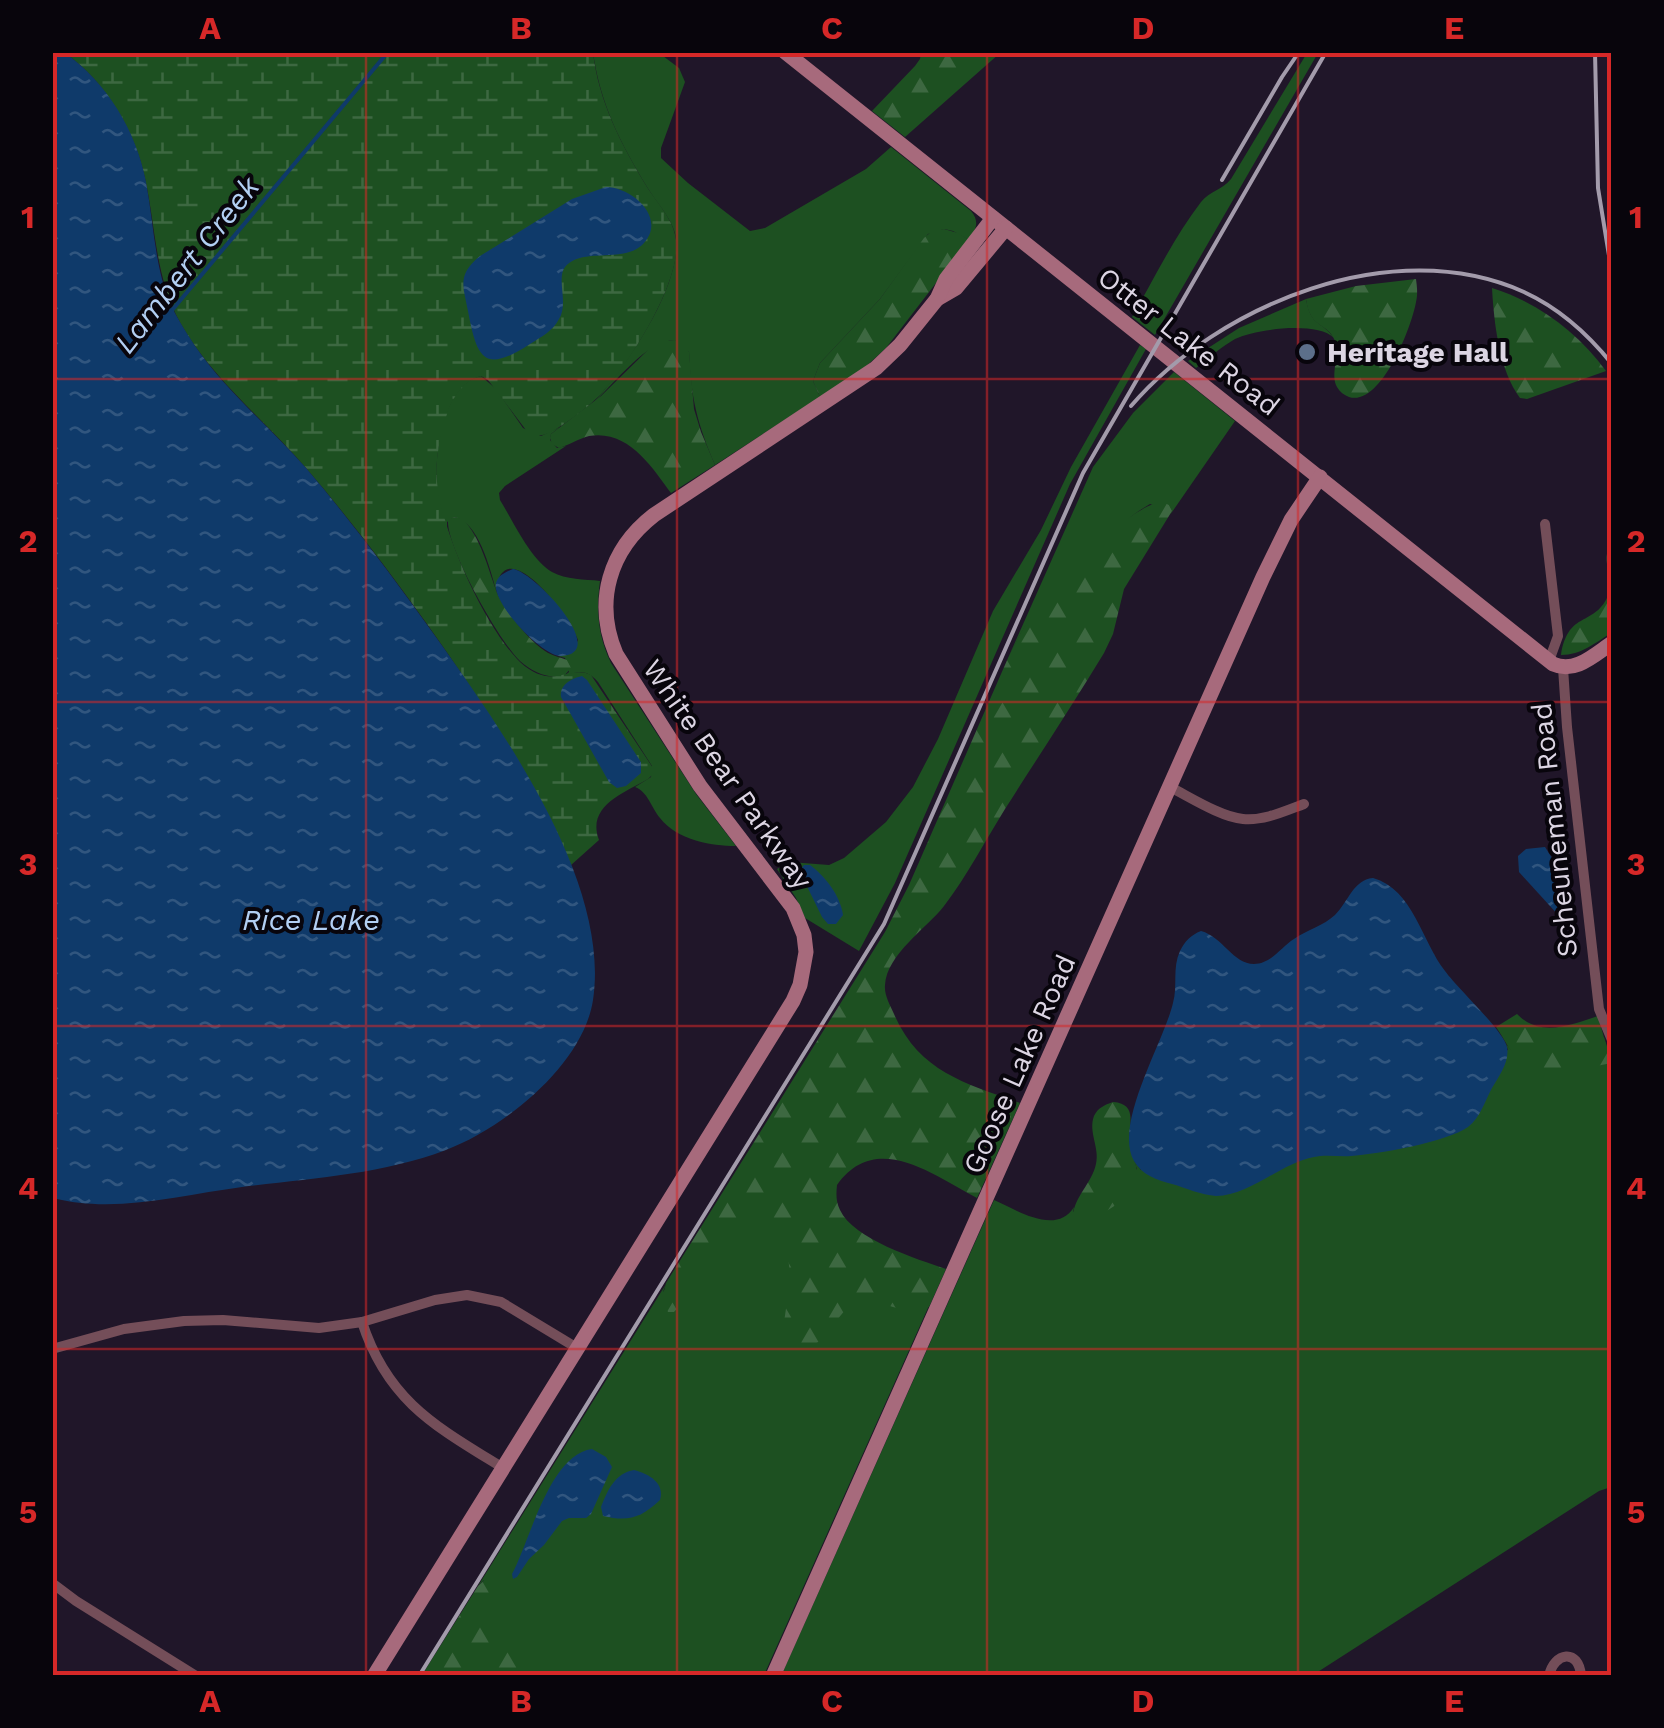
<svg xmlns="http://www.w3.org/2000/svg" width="1664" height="1728" font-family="'Work Sans',sans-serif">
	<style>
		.grass { fill: #1d5021 }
		.forest { fill: url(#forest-firs) }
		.wetland { fill: url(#wetland-marsh) }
		.water { fill: url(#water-ripples) }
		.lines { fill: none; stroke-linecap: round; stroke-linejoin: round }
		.stream { stroke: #0f3a6a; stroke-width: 4 }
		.street { stroke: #744e59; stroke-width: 10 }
		.secondary { stroke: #a76a7c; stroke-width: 15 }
		.rail { stroke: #a39bab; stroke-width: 4 }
		.grid { fill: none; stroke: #d62828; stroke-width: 2.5; stroke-opacity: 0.55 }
		.service-dot { fill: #5c6f8a; stroke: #08050c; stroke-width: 4 }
		.labels { text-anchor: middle; stroke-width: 8; stroke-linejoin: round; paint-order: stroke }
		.street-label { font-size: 28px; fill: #dcd5e3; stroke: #08050c }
		.poi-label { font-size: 28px; font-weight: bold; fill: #dcd5e3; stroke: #08050c; text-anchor: start }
		.water-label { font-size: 30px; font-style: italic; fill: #b2cff3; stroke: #08050c }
		.neatline { fill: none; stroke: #d62828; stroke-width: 4 }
		.grid-label { font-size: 32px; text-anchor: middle; font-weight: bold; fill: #d62828 }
	</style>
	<defs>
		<pattern id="forest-firs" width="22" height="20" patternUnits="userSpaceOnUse" patternTransform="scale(2.5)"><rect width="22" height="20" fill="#1d5021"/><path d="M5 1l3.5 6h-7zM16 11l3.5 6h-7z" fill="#3d6841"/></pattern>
		<pattern id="wetland-marsh" width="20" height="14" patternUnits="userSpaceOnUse" patternTransform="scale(2.5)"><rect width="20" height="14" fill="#1d5021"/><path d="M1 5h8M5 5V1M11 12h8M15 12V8" fill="none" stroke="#3d6841"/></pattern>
		<pattern id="water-ripples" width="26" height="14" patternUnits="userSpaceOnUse" patternTransform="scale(2.5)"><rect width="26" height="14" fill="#0f3a6a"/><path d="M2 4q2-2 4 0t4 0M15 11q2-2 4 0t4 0" fill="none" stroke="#31567f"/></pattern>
	</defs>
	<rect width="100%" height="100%" fill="#201629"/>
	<g class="grass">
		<path d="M593,53H659L679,68L685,82L661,148V158L688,183L750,231L765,228L866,169L891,147L971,211C980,222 976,229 969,240L953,231L944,229L928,234L880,299L820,363L813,381L820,397L715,465C697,423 691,398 689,352L675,340C647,340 615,383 594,402C625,368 686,281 675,233C670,216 656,202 647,187C620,142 601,106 593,53Z"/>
		<path d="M1307,53H1318L1155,335L1132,317C1154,279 1174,237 1201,202C1210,191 1222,190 1231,179Z"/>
		<path d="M1306,299C1311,327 1321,320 1334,338C1317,321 1255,329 1235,339C1221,347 1209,358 1196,368L1188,361L1239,328Z"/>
		<polygon points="1140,345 1146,349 1070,484 895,883 859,951 805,918 796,898 777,869 790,862 829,865 844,858 886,822 913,787 938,739 993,611 1041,530 1071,467"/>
		<path d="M1174,372L1235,421L1170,515L1172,511L1150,504C1132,514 1117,529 1101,543C1060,580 1032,607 1008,658L1093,467L1133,413Z"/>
		<path d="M481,376L496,389L523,428L541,436L560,427L551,434L550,440L557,448L566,446L505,486L499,493L500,500C513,521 531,560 552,572C566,580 585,579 600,581C596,611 598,636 611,663L696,794L736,846C711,846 677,840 660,818C651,807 648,792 635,787L651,777L652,766L598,682C587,669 579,671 564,676L569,672L565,658L558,656L573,651L578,640C572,619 504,528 496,590C490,568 478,521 454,517L447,522V529C443,516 439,503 437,490C434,457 442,384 481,376Z"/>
		<path d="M1604,1037L1612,1062L1611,1487L1599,1491L1313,1675L781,1676L994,1200C1017,1210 1056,1236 1074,1207L1073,1212L1137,1169L1134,1161L1141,1170L1508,1050L1506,1044L1517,1057Z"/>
		<polygon points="773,1145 815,1211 940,1281 764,1675 508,1675 458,1649 484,1580 478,1586 666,1284 663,1292"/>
	</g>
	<g class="forest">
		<polygon points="921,53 1000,53 905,137 872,111 915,66 920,59"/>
		<polygon points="944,229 958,233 969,240 886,348 863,369 820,397 813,381 820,363 880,299 924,238 932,231"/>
		<path d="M1416,279C1417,287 1418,294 1416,302C1412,326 1381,407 1349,397C1344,395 1340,392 1337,387C1330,374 1340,356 1335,341C1328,322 1310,330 1306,299L1356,286Z"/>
		<path d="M1492,288C1539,303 1577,332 1606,371L1527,399L1520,398C1499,370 1494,323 1492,288Z"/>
		<path d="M675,340L684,344L689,352L694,409L701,432L715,465L671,493C652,467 628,429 589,436C578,439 569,445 559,448L552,444L550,438L551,434L601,396L652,346L661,341Z"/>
		<path d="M1162,502L1169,505L1172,511L1124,589L1113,634L1104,653C1072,706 1038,757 1005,809C985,841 967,876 944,906C927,928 887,954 885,985C884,995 890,1005 894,1014C919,1072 965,1083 1020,1103L977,1198C933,1175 876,1130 837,1185C836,1194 836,1202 840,1210C853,1239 917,1259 946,1269L929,1307C918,1309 907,1311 897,1308C883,1305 874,1296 859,1301C833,1311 831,1348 799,1348C788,1348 785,1344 783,1334C785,1300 799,1268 779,1236C775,1230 769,1223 762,1221C746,1217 732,1231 723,1242C704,1264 694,1292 674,1312H668L662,1300L666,1283L885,932L909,885L1008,658C1016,641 1025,624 1036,609C1055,582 1131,504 1162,502Z"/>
		<path d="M454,517L463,519C481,539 487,565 496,590C502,608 529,641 545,651C552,656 560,657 567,660L571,668L564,676C548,679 532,672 520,661C499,641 446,547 448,520Z"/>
		<path d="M1611,544V633C1595,643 1581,655 1561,655C1568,612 1591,626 1606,600C1617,582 1599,560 1611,544Z"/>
		<path d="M1517,1014C1540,1038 1571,1025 1598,1016L1611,1063C1586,1068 1540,1080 1519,1060C1509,1051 1504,1038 1496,1027Z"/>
		<path d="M1113,1102C1140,1104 1127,1127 1130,1145C1131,1155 1138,1165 1137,1176C1134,1197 1098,1220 1078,1222L1073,1216C1074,1197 1092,1183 1096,1164C1100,1148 1088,1132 1094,1116C1098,1108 1104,1105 1113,1102Z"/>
		<path d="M492,1576L498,1580C502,1599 476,1615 487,1632C496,1647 515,1649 523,1664L522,1671L519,1676L422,1675L478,1586L487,1578Z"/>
	</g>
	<path class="wetland" d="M65,53H593C599,102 621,144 647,187C657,203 674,220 676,240C682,281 628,366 600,395C589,406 577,415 564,424C553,431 543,439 529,434L488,380L481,376C464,380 452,398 447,414C440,436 435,459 437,482C441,530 485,628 520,662C553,692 568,664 591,675L653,768V774L648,779C624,793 586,806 599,840L571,865C532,779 482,701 427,624C389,571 349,518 306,468C265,420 213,380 181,324C155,278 156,228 145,178C135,130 105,81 65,53Z"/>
	<g class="water">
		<path d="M65,53C107,83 136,130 146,182C153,219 154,256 166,293C173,312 184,329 195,346C226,391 270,427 306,468C351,521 393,577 433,633C500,727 611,880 593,1000C583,1065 504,1128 446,1150C380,1175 311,1178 242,1187C181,1195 114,1214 53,1198L52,53Z"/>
		<path d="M606,187C631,187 667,217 644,243C624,265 582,246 565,267C556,279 569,303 559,319C553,331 541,337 530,344C484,374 477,359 468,311C463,285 457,275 480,256L572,199Z"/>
		<path d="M513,569C535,572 611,654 561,656C542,657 491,602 496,583C498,575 506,572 513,569Z"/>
		<path d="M582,676L587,680L641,762V773L626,786L617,788L609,782L561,697C559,685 572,678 582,676Z"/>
		<polygon points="1545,847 1561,872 1569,907 1560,917 1519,872 1518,856 1526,849"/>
		<path d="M804,865H810C825,876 840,895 843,915L836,924H828L822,917L801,874V869Z"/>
		<path d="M1373,878C1413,889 1422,942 1445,971C1458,989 1503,1030 1507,1047C1510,1061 1499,1076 1492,1088C1485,1101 1480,1118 1468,1127C1447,1142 1378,1154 1351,1156C1339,1157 1326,1154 1314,1157C1281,1163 1249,1196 1216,1196C1201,1195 1186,1188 1172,1184C1157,1180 1142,1175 1134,1161C1113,1124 1164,1042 1173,1003C1178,986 1172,968 1180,951C1185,941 1191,935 1201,931C1223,937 1233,964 1254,964C1271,964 1281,947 1294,939C1307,930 1323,926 1335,915C1349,901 1353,880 1373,878Z"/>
		<path d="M592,1449L606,1457L612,1467L591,1514L586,1518H569L562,1521L544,1545L529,1559L517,1577L513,1579L512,1574C530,1541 549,1455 592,1449Z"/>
		<path d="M634,1470C649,1474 665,1483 660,1500C641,1518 628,1522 603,1516L601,1507C607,1491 615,1473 634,1470Z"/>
	</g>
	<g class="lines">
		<polyline class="stream" points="173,309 388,52"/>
		<g class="street">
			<polyline points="1545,524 1558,636 1549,661"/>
			<polyline points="1563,668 1567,727 1599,1009 1612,1040"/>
			<path d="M1170,787C1190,797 1221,817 1243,819C1264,821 1285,811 1304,804"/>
			<path d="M362,1322C388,1402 437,1427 503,1468"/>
			<polyline points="52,1349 124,1329 184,1321 223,1320 319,1328 362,1322 435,1300 467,1295 501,1302 577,1348"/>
			<polyline points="52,1583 76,1601 196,1676"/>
			<path d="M1549,1676C1554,1652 1579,1648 1581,1676"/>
		</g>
		<g class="secondary">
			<path d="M785,52L1553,664C1575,674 1594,655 1612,643"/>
			<polyline points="937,299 956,288 1006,228"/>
			<path d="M374,1676L793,1001L800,985L806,952L804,935L793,908L700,786L616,654C594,602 609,550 654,515L876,368L900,345L937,299L946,279L993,218"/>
			<polyline points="773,1676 1263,577 1291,520 1320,477"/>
		</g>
		<g class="rail">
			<polyline points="1595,52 1598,188 1612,274"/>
			<polyline points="1222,180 1282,77 1299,52"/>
			<path d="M1131,406C1219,304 1393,233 1524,292C1559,308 1588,334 1612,364"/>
			<polyline points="419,1676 884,924 1083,473 1326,52"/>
		</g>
	</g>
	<path class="grid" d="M366,52V1676M677,52V1676M987,52V1676M1298,52V1676M52,379H1612M52,702H1612M52,1026H1612M52,1349H1612"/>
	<circle class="service-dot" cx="1307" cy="352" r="10"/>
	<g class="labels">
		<g class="street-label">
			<text transform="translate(1189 341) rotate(38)" y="10">Otter Lake Road</text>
			<text transform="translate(728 774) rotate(55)" y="10">White Bear Parkway</text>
			<text transform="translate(1554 830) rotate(-96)" y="10">Scheuneman Road</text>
			<text transform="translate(1019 1064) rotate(-66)" y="10">Goose Lake Road</text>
		</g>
		<g class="poi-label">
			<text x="1327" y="362">Heritage Hall</text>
		</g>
		<g class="water-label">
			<text transform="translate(187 265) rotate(-52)" y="10">Lambert Creek</text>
			<text x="311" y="930">Rice Lake</text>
		</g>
	</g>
	<rect width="1664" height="1728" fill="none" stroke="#08050c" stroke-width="110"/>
	<rect x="55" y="55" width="1554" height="1618" class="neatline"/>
	<g class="grid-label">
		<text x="210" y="39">A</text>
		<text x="521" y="39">B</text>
		<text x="832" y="39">C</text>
		<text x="1143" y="39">D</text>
		<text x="1454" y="39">E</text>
		<text x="28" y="228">1</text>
		<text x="1636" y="228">1</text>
		<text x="28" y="552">2</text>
		<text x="1636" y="552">2</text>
		<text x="28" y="875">3</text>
		<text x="1636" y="875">3</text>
		<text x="28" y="1199">4</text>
		<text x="1636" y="1199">4</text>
		<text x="28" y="1523">5</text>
		<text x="1636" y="1523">5</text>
		<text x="210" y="1712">A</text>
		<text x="521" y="1712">B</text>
		<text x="832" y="1712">C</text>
		<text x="1143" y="1712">D</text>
		<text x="1454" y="1712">E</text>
	</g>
</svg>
